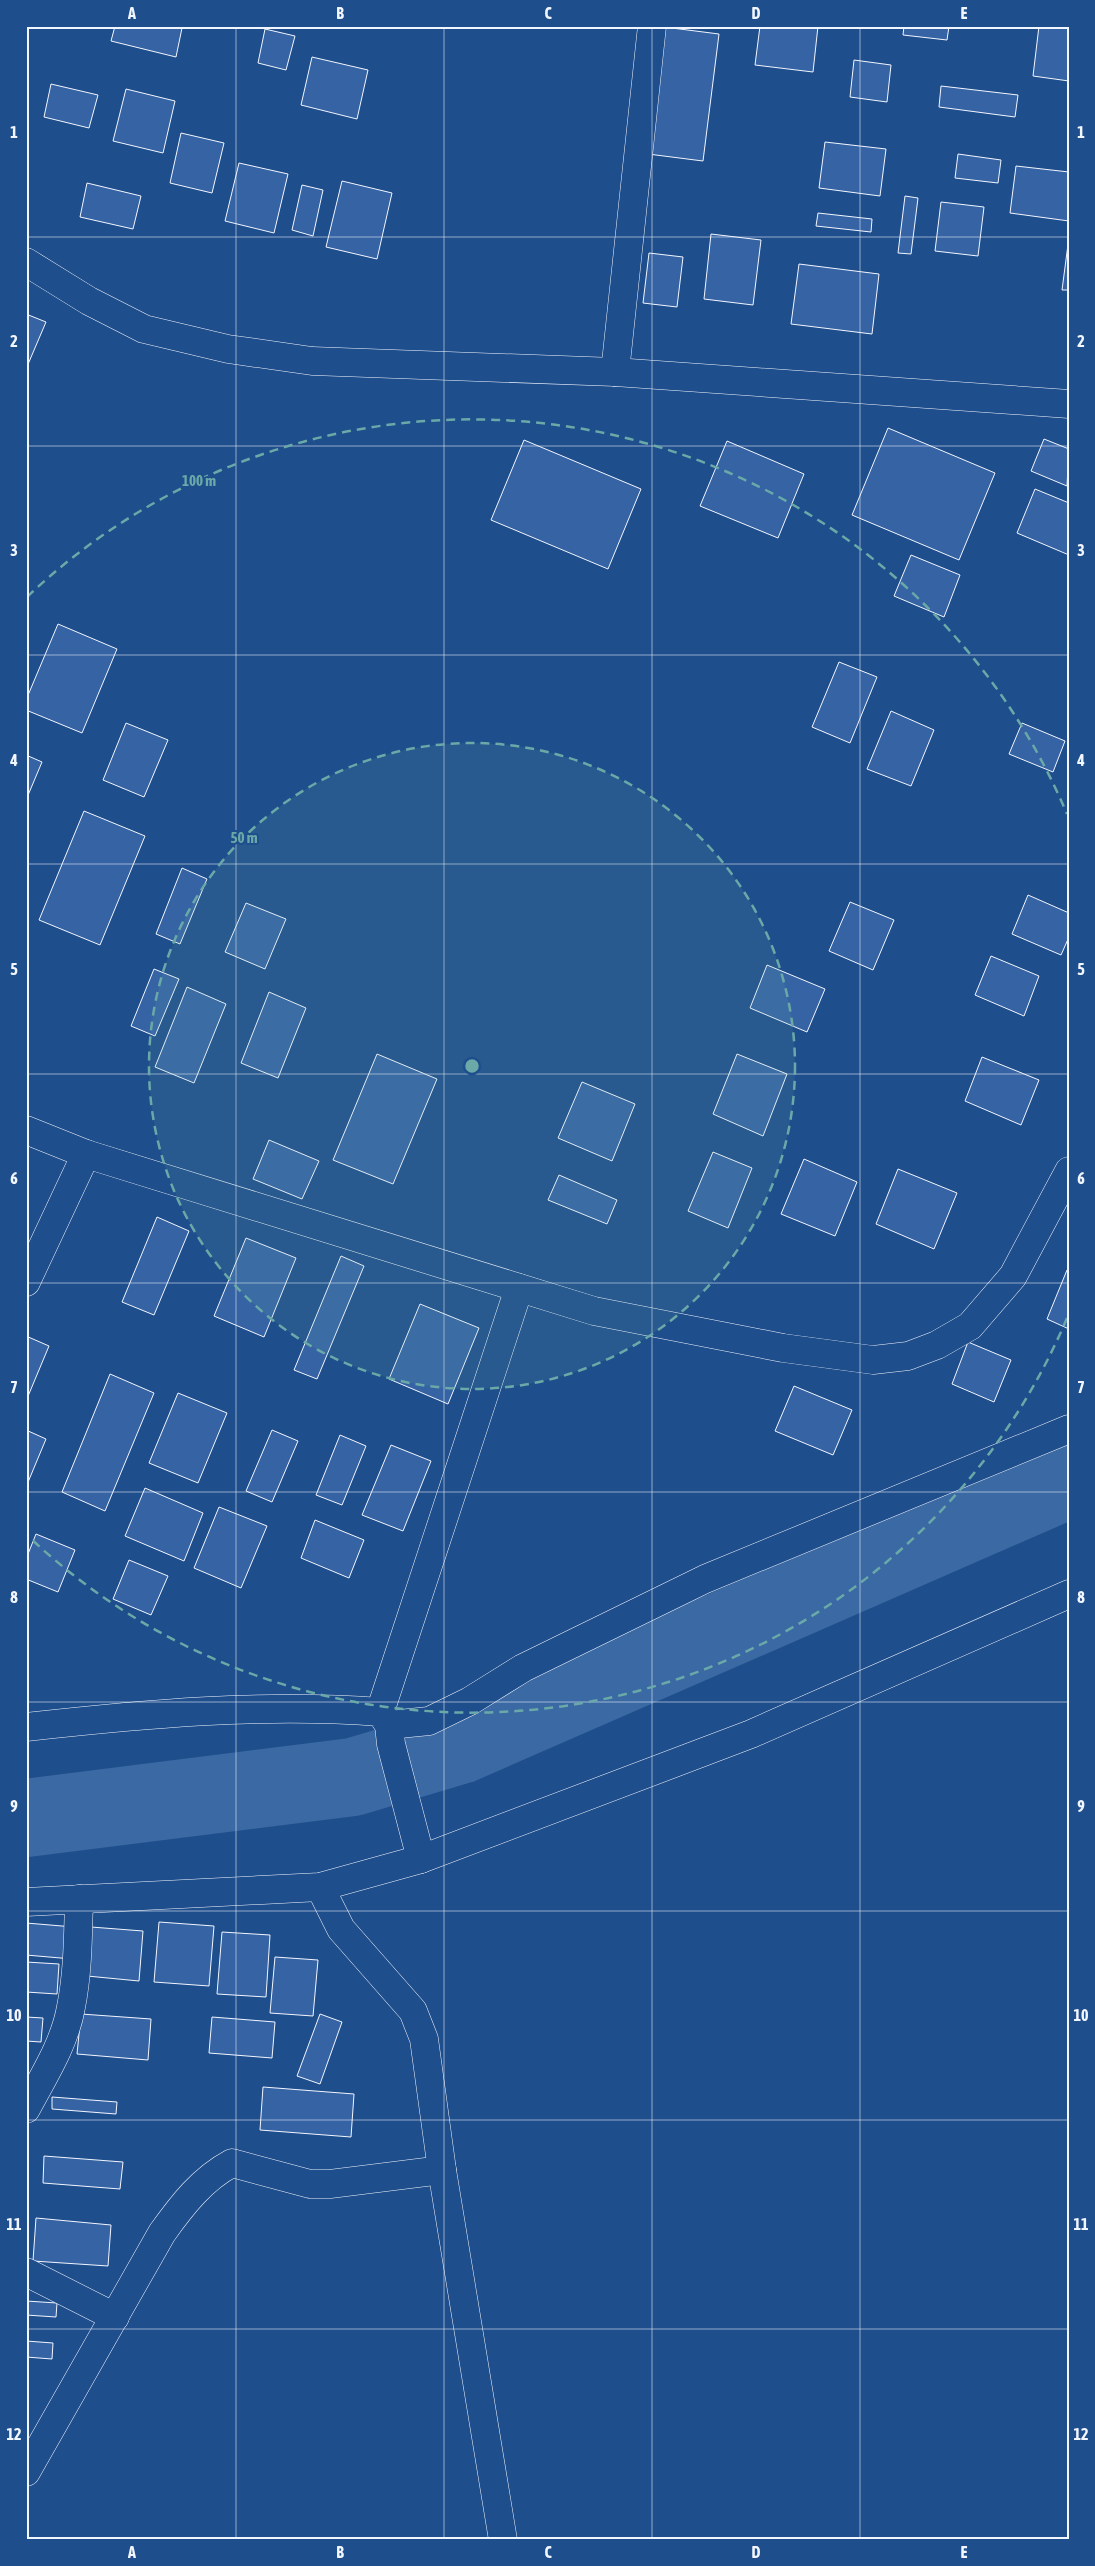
<svg xmlns="http://www.w3.org/2000/svg" width="1095" height="2566" font-family="'Asap Condensed',sans-serif">
	<style>
		.lines { fill: none; stroke-linecap: round; stroke-linejoin: round }
		.river { stroke: #3b69a3; stroke-width: 78 }
		.building { fill: #3563a3; stroke: #f2f6ff }
		.minor-casing { stroke: #f2f6ff; stroke-width: 29 }
		.tertiary-casing { stroke: #f2f6ff; stroke-width: 29 }
		.minor { stroke: #1f4e8c; stroke-width: 28 }
		.tertiary { stroke: #1f4e8c; stroke-width: 28 }
		.grid { fill: none; stroke: #f2f6ff; stroke-width: 1; stroke-opacity: 0.55 }
		.ring { fill: none; stroke: #6aa9a8; stroke-width: 2.5; stroke-dasharray: 9 6 }
		.centre { fill: #6aa9a8; stroke: #1f4e8c; stroke-width: 2.5 }
		.ring-label { font-size: 15px; text-anchor: middle; font-weight: bold; fill: #6aa9a8; stroke: #1f4e8c; stroke-width: 4; stroke-linejoin: round; paint-order: stroke }
		.neatline { fill: none; stroke: #f2f6ff; stroke-width: 2 }
		.grid-label { font-size: 16px; text-anchor: middle; font-weight: bold; fill: #f2f6ff }
	</style>
	<rect width="100%" height="100%" fill="#1f4e8c"/>
	<g class="lines">
		<polyline class="river" points="26,1818 353,1777 460,1745 1069,1479"/>
	</g>
	<g class="building">
		<polygon points="115,26 182,28 176,57 111,41"/>
		<polygon points="760,26 818,26 813,72 755,65"/>
		<polygon points="904,26 949,26 947,40 903,35"/>
		<polygon points="1039,26 1069,26 1069,81 1033,76"/>
		<polygon points="664,27 719,34 703,161 648,154"/>
		<polygon points="265,29 295,36 286,70 258,63"/>
		<polygon points="312,57 368,70 357,119 301,105"/>
		<polygon points="854,60 891,65 887,102 850,97"/>
		<polygon points="51,84 98,95 89,128 44,117"/>
		<polygon points="941,86 1018,95 1015,117 939,107"/>
		<polygon points="126,89 175,101 163,153 113,141"/>
		<polygon points="181,133 224,143 212,193 170,183"/>
		<polygon points="825,142 886,149 880,196 819,188"/>
		<polygon points="958,154 1001,160 998,183 955,178"/>
		<polygon points="239,163 288,174 274,233 225,221"/>
		<polygon points="1016,166 1069,172 1069,221 1010,213"/>
		<polygon points="342,181 392,193 377,259 326,247"/>
		<polygon points="87,183 141,196 133,229 80,217"/>
		<polygon points="302,185 323,190 313,236 292,230"/>
		<polygon points="905,196 918,198 911,254 898,253"/>
		<polygon points="941,202 984,207 978,256 935,251"/>
		<polygon points="818,213 872,219 871,232 816,226"/>
		<polygon points="711,234 761,240 753,305 704,299"/>
		<polygon points="1069,237 1069,290 1062,290"/>
		<polygon points="649,253 683,257 677,307 643,303"/>
		<polygon points="799,264 879,274 872,334 791,324"/>
		<polygon points="26,314 46,322 26,369"/>
		<polygon points="888,428 995,473 959,560 852,515"/>
		<polygon points="1044,439 1069,449 1067,486 1031,471"/>
		<polygon points="524,440 641,489 608,569 491,520"/>
		<polygon points="727,441 804,474 778,538 700,506"/>
		<polygon points="1035,489 1069,503 1069,555 1017,533"/>
		<polygon points="911,555 960,575 944,617 894,596"/>
		<polygon points="58,624 117,649 82,733 26,710 26,700"/>
		<polygon points="839,662 877,677 850,743 812,727"/>
		<polygon points="891,711 934,730 911,786 867,769"/>
		<polygon points="126,723 168,740 144,797 103,780"/>
		<polygon points="1022,723 1065,741 1053,772 1009,754"/>
		<polygon points="26,755 42,762 26,800"/>
		<polygon points="84,811 145,836 100,945 39,920"/>
		<polygon points="182,868 207,879 180,944 156,934"/>
		<polygon points="1028,895 1069,913 1069,937 1061,955 1012,934"/>
		<polygon points="850,902 894,920 873,970 829,951"/>
		<polygon points="246,903 286,919 265,969 225,952"/>
		<polygon points="991,956 1039,976 1024,1016 975,995"/>
		<polygon points="767,965 825,989 807,1032 750,1008"/>
		<polygon points="154,969 179,979 155,1036 131,1026"/>
		<polygon points="187,987 226,1004 194,1083 155,1067"/>
		<polygon points="269,992 306,1008 278,1078 241,1063"/>
		<polygon points="377,1054 437,1079 393,1184 333,1160"/>
		<polygon points="737,1054 787,1074 763,1136 713,1114"/>
		<polygon points="982,1057 1039,1080 1021,1125 965,1101"/>
		<polygon points="582,1082 635,1104 612,1161 558,1138"/>
		<polygon points="269,1140 319,1161 302,1199 253,1179"/>
		<polygon points="713,1152 752,1168 728,1228 688,1211"/>
		<polygon points="804,1159 857,1182 835,1236 781,1214"/>
		<polygon points="898,1169 957,1193 934,1249 876,1224"/>
		<polygon points="559,1175 617,1200 607,1224 548,1200"/>
		<polygon points="157,1217 189,1231 154,1315 122,1302"/>
		<polygon points="246,1238 296,1258 264,1337 214,1316"/>
		<polygon points="341,1256 364,1266 317,1379 294,1370"/>
		<polygon points="1067,1270 1069,1271 1069,1329 1047,1319"/>
		<polygon points="420,1304 479,1328 448,1404 389,1379"/>
		<polygon points="26,1336 49,1346 26,1401"/>
		<polygon points="968,1342 1011,1360 994,1402 952,1384"/>
		<polygon points="110,1374 154,1393 105,1511 62,1492"/>
		<polygon points="794,1386 852,1410 833,1455 775,1431"/>
		<polygon points="178,1393 227,1413 198,1483 149,1463"/>
		<polygon points="26,1430 46,1439 26,1487"/>
		<polygon points="272,1430 298,1441 272,1502 246,1491"/>
		<polygon points="340,1435 366,1446 342,1505 316,1495"/>
		<polygon points="391,1445 431,1461 403,1531 362,1515"/>
		<polygon points="145,1488 203,1513 184,1561 125,1536"/>
		<polygon points="219,1507 267,1526 241,1588 194,1568"/>
		<polygon points="315,1520 364,1540 349,1578 301,1558"/>
		<polygon points="36,1534 75,1550 58,1592 26,1579 26,1559"/>
		<polygon points="129,1560 168,1576 151,1615 113,1599"/>
		<polygon points="159,1922 214,1926 209,1986 154,1982"/>
		<polygon points="26,1923 74,1927 72,1959 26,1955"/>
		<polygon points="91,1927 143,1931 139,1981 87,1976"/>
		<polygon points="222,1932 270,1935 266,1997 217,1994"/>
		<polygon points="275,1957 318,1960 313,2016 270,2013"/>
		<polygon points="26,1962 59,1964 57,1994 26,1992"/>
		<polygon points="81,2014 151,2019 148,2060 77,2054"/>
		<polygon points="320,2014 342,2022 320,2084 297,2076"/>
		<polygon points="26,2017 43,2018 41,2042 26,2041"/>
		<polygon points="212,2017 275,2022 272,2058 209,2053"/>
		<polygon points="263,2087 354,2094 351,2137 260,2130"/>
		<polygon points="52,2097 117,2102 116,2114 52,2109"/>
		<polygon points="44,2156 123,2162 120,2189 43,2183"/>
		<polygon points="36,2218 111,2225 108,2266 33,2261"/>
		<polygon points="26,2301 57,2303 56,2317 26,2315"/>
		<polygon points="26,2341 53,2343 52,2359 26,2357"/>
	</g>
	<g class="lines">
		<g class="minor-casing">
			<g id="minor">
				<polyline points="615,372 652,26"/>
				<polyline points="26,1130 86,1154 594,1311 783,1348 873,1360 908,1356 937,1345 970,1326 1013,1276 1069,1171"/>
				<polyline points="26,1282 86,1154"/>
				<polyline points="380,1712 519,1288"/>
				<polyline points="389,1725 429,1721 470,1701 523,1668 705,1579 1069,1429"/>
				<path d="M26,1727C144,1714 262,1703 380,1712L389,1725L391,1744L421,1859"/>
				<polyline points="320,1887 341,1929 413,2011 424,2039 442,2170 503,2540"/>
				<path d="M26,2109C43,2077 65,2043 71,2007C78,1972 78,1935 79,1899"/>
				<polyline points="26,2272 115,2317"/>
				<path d="M26,2472L162,2233C182,2205 202,2179 232,2163L310,2184H330L442,2170"/>
			</g>
		</g>
		<g class="tertiary-casing">
			<g id="tertiary">
				<polyline points="26,262 89,301 144,329 228,349 312,361 615,372 1069,404"/>
				<polyline points="26,1902 320,1887 421,1859 751,1734 1069,1594"/>
			</g>
		</g>
		<use href="#minor" class="minor"/>
		<use href="#tertiary" class="tertiary"/>
	</g>
	<path class="grid" d="M236,26V2540M444,26V2540M652,26V2540M860,26V2540M26,237H1069M26,446H1069M26,655H1069M26,864H1069M26,1074H1069M26,1283H1069M26,1492H1069M26,1702H1069M26,1911H1069M26,2120H1069M26,2329H1069"/>
	<circle cx="472" cy="1066" r="323" fill="#6aa9a8" fill-opacity=".12"/>
	<g class="ring">
		<circle cx="472" cy="1066" r="323"/>
		<path d="M1067 1318A646 646 0 0 1 27 1535M27 597A646 646 0 0 1 1067 814"/>
	</g>
	<circle cx="472" cy="1066" r="8" class="centre"/>
	<g class="ring-label">
		<text x="199" y="486">100 m</text>
		<text x="244" y="843">50 m</text>
	</g>
	<rect width="1095" height="2566" fill="none" stroke="#1f4e8c" stroke-width="55"/>
	<rect x="28" y="28" width="1040" height="2510" class="neatline"/>
	<g class="grid-label">
		<text x="132" y="19">A</text>
		<text x="340" y="19">B</text>
		<text x="548" y="19">C</text>
		<text x="756" y="19">D</text>
		<text x="964" y="19">E</text>
		<text x="14" y="138">1</text>
		<text x="1081" y="138">1</text>
		<text x="14" y="347">2</text>
		<text x="1081" y="347">2</text>
		<text x="14" y="556">3</text>
		<text x="1081" y="556">3</text>
		<text x="14" y="766">4</text>
		<text x="1081" y="766">4</text>
		<text x="14" y="975">5</text>
		<text x="1081" y="975">5</text>
		<text x="14" y="1184">6</text>
		<text x="1081" y="1184">6</text>
		<text x="14" y="1393">7</text>
		<text x="1081" y="1393">7</text>
		<text x="14" y="1603">8</text>
		<text x="1081" y="1603">8</text>
		<text x="14" y="1812">9</text>
		<text x="1081" y="1812">9</text>
		<text x="14" y="2021">10</text>
		<text x="1081" y="2021">10</text>
		<text x="14" y="2230">11</text>
		<text x="1081" y="2230">11</text>
		<text x="14" y="2440">12</text>
		<text x="1081" y="2440">12</text>
		<text x="132" y="2558">A</text>
		<text x="340" y="2558">B</text>
		<text x="548" y="2558">C</text>
		<text x="756" y="2558">D</text>
		<text x="964" y="2558">E</text>
	</g>
</svg>
